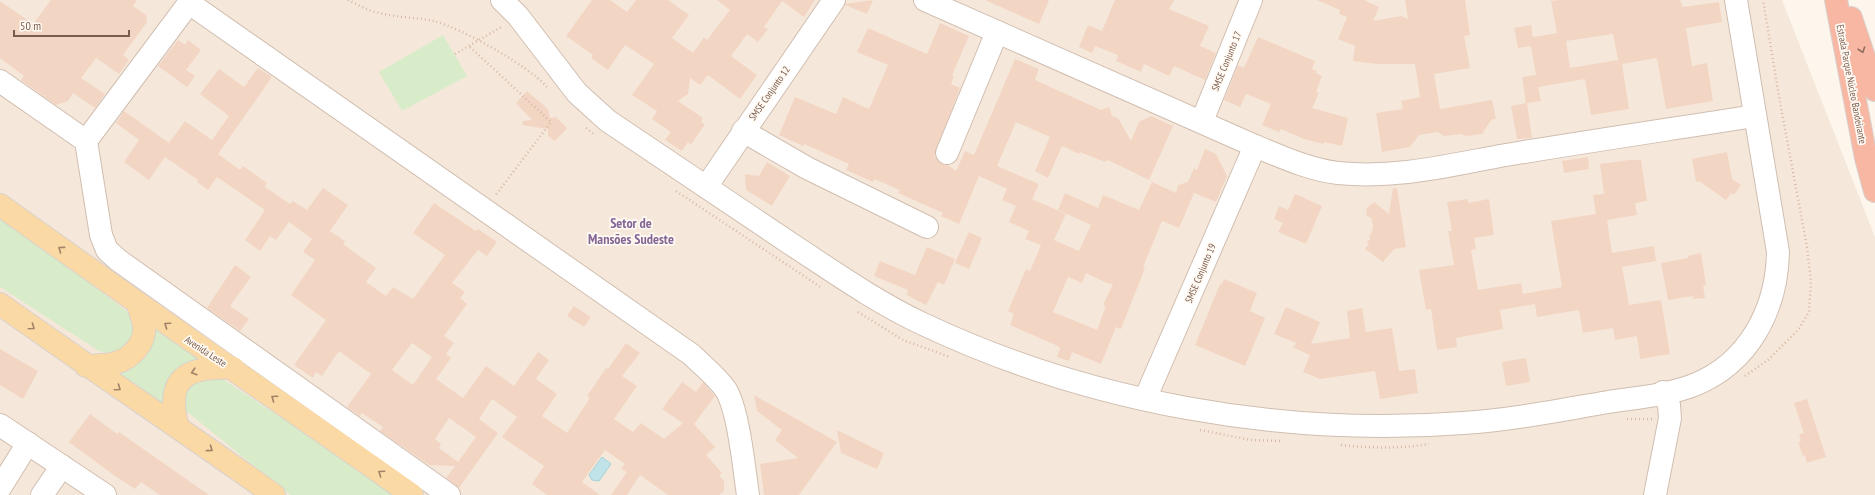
<svg xmlns="http://www.w3.org/2000/svg" width="1875" height="495" font-family="'PT Sans Narrow',sans-serif">
	<style>
		.residential { fill: #f5e8da }
		.green { fill: #d8ecc9 }
		.water { fill: #bfe3e8; stroke: #a5d3da }
		.building { fill: #f3d5c3; fill-rule: evenodd }
		.lines { fill: none; stroke-linecap: round; stroke-linejoin: round }
		.minor-casing { stroke: #d1beb0; stroke-width: 24 }
		.major-casing { stroke: #dad1cd; stroke-width: 24 }
		.highway-casing { stroke: #dad1cd; stroke-width: 24 }
		.path { stroke: #d9b8a5; stroke-width: 2.5; stroke-dasharray: 1 3; stroke-linecap: butt }
		.minor { stroke: #fff; stroke-width: 22 }
		.major { stroke: #fbd9a5; stroke-width: 22 }
		.highway { stroke: #f7b7a3; stroke-width: 22 }
		.oneway { stroke: #936e5e }
		.oneway2 { stroke: #a18267 }
		.labels { text-anchor: middle; stroke-width: 3.5; stroke-linejoin: round; paint-order: stroke }
		.street-label { font-size: 10px; fill: #7a5c4d; stroke: #fffaf3 }
		.district-label { font-size: 14px; font-weight: bold; fill: #846695; stroke: #fffaf3 }
	</style>
	<rect width="100%" height="100%" fill="#fdf6ec"/>
	<polygon class="residential" points="0,0 1782,0 1875,237 1875,495 0,495"/>
	<g class="green">
		<polygon points="443,35 467,76 402,111 379,72"/>
		<path d="M0,215L133,316L134,324L133,342C120,351 115,356 99,351L0,287Z"/>
		<polygon points="152,319 203,356 190,362 170,412 113,370"/>
		<polygon points="215,374 398,495 290,495 185,410 186,391 191,382"/>
	</g>
	<polygon class="water" points="602,457 611,464 599,481 592,480 589,475"/>
	<g class="building">
		<polygon points="51,0 137,0 133,6 146,15 147,22 123,55 129,60 119,74 96,58 81,78 105,94 95,108 73,93 68,101 56,105 21,80 24,76 0,58 0,1 33,24"/>
		<polygon points="592,0 610,0 627,12 636,0 668,0 689,15 672,38 693,53 704,37 707,40 730,10 717,0 815,0 804,17 782,1 764,27 768,29 758,42 747,34 731,56 757,75 740,99 708,75 700,85 690,78 688,94 678,101 703,118 701,122 705,124 691,145 688,142 682,151 665,140 671,132 652,119 657,111 632,95 654,64 625,45 608,70 591,58 593,55 566,36"/>
		<polygon points="873,0 867,14 845,5 845,4"/>
		<polygon points="985,0 1049,0 1039,24"/>
		<polygon points="1115,0 1174,0 1169,9 1209,26 1200,46 1216,53 1205,80 1174,66 1169,76 1144,64 1141,72 1116,61 1118,55 1095,46 1092,53 1079,47 1088,25 1102,31"/>
		<polygon points="1317,0 1364,0 1379,7 1373,21 1401,16 1408,19 1405,0 1465,0 1470,35 1464,36 1470,68 1434,74 1440,109 1492,100 1496,119 1491,120 1482,134 1466,136 1461,134 1444,136 1438,132 1419,135 1410,147 1382,152 1376,113 1403,109 1401,101 1420,97 1415,64 1377,64 1353,61 1355,46 1338,39 1347,17 1339,14 1340,10"/>
		<path d="M1560,0H1680L1683,7L1719,2L1722,22L1686,28L1692,66L1707,63L1713,101L1666,109L1657,58L1622,64L1629,109L1591,115L1585,79L1538,87L1541,101L1527,103L1532,138L1517,139L1511,106L1526,103L1522,77L1536,75L1531,46L1518,48L1514,28L1531,25L1533,37L1557,33L1551,1ZM1613,34L1618,60L1570,68L1566,41Z"/>
		<path d="M940,23L969,36L952,75L954,76L951,84L960,88L934,156L942,164L948,165L956,171L965,151L974,155L1015,59L1039,69L1035,80L1101,110L1109,107L1112,116L1118,118L1131,141L1139,122L1151,116L1173,126L1149,180L1108,160L1105,162L1080,152L1079,154L1062,146L1048,178L1035,171L1050,137L1016,122L997,166L1039,184L1032,199L1066,214L1054,240L1079,251L1091,225L1058,210L1065,193L1098,208L1103,195L1139,210L1152,182L1176,193L1178,185L1188,182L1194,168L1197,170L1205,149L1216,154L1227,176L1216,202L1194,193L1179,228L1162,221L1143,267L1145,268L1121,329L1116,327L1101,364L1072,352L1069,361L1057,357L1060,348L1058,346L1010,325L1014,314L1008,311L1026,269L1030,271L1041,245L1025,239L1029,231L1009,222L1016,206L1002,200L1007,189L979,176L959,224L941,216L943,213L898,193L900,190L874,179L873,182L846,170L849,164L804,144L803,146L779,135L795,97L836,114L843,97L869,109L888,65L857,52L868,28L927,54ZM1086,273L1107,283L1113,284L1103,305L1106,306L1097,330L1053,312L1068,277L1082,283Z"/>
		<polygon points="1258,37 1315,61 1312,69 1317,71 1316,73 1322,76 1316,92 1319,93 1312,108 1348,118 1342,146 1324,142 1323,144 1304,139 1281,129 1279,132 1262,125 1271,104 1246,94 1240,107 1224,100 1238,65 1244,68"/>
		<polygon points="178,40 185,45 188,40 201,50 186,70 195,76 187,87 158,66"/>
		<path d="M258,68L272,77L218,154L240,170L243,166L267,183L265,187L290,204L293,201L307,210L323,188L348,205L330,231L345,241L343,244L376,268L366,282L386,296L393,287L413,299L445,255L413,233L434,203L476,231L478,229L497,242L487,256L478,250L452,283L465,292L460,298L467,304L444,336L454,343L446,354L451,358L436,379L463,398L486,366L514,386L538,352L549,360L536,379L557,394L542,416L567,433L590,398L587,396L606,368L608,369L626,343L640,353L622,376L637,386L614,419L633,432L641,423L664,439L683,423L662,409L682,382L696,392L703,382L715,396L694,424L715,447L706,455L722,473L719,475L724,481V491L719,495H668L640,475L627,495H611L627,472L621,468L625,464L605,450L582,482L600,495H547L532,484L544,466L502,437L517,417L492,399L479,419L498,433L459,488L446,478L455,466L429,465L380,431L383,427L362,413L360,416L347,407L371,374L339,351L322,376L316,372L313,378L294,365L326,320L291,295L315,260L303,252L312,239L289,222L276,240L270,236L260,251L245,240L265,210L217,177L208,190L197,182L198,180L165,157L149,180L124,162L139,140L116,123L124,111L169,143L185,121L212,140L229,116L200,94L219,69L244,87ZM412,343L432,357L413,385L392,370ZM449,418L476,437L458,462L439,448L441,444L435,439Z"/>
		<polygon points="527,91 548,109 550,118 556,117 567,128 555,141 548,136 548,129 522,125 523,121 532,120 516,103"/>
		<polygon points="1727,152 1732,179 1741,185 1734,195 1731,193 1726,200 1699,181 1696,182 1692,159"/>
		<polygon points="1588,157 1589,169 1564,173 1562,161"/>
		<polygon points="1629,160 1641,160 1647,201 1635,203 1637,215 1607,220 1612,253 1654,246 1656,261 1622,267 1629,305 1661,300 1670,354 1640,359 1637,336 1615,340 1613,328 1583,333 1579,310 1537,317 1535,304 1500,310 1503,329 1456,338 1457,347 1437,350 1431,309 1426,310 1419,270 1454,265 1448,231 1452,231 1447,202 1468,199 1468,203 1489,199 1494,235 1474,238 1476,249 1471,250 1478,290 1521,283 1523,294 1562,287 1551,221 1596,214 1593,195 1604,194 1600,164"/>
		<polygon points="767,162 790,176 772,206 746,190 745,174 759,176"/>
		<polygon points="1393,188 1397,188 1406,247 1394,249 1383,262 1365,249 1369,244 1367,242 1371,238 1369,237 1372,232 1373,226 1371,218 1366,215 1367,208 1374,202 1389,214"/>
		<polygon points="1295,194 1322,206 1306,244 1278,232 1283,223 1274,219 1279,206 1288,210"/>
		<polygon points="969,232 982,238 969,269 955,263"/>
		<polygon points="927,247 955,259 944,285 938,282 926,305 907,295 908,290 874,276 880,261 915,275"/>
		<polygon points="1701,253 1706,285 1703,286 1705,298 1693,299 1693,296 1668,300 1661,263 1688,258 1688,256"/>
		<polygon points="235,265 251,277 230,306 249,319 240,331 207,308"/>
		<polygon points="1224,279 1257,293 1250,311 1265,318 1245,366 1195,345 1220,284 1221,285"/>
		<polygon points="574,306 591,317 584,327 567,316"/>
		<polygon points="1286,307 1320,322 1311,344 1350,338 1347,311 1362,308 1366,332 1392,328 1399,371 1415,369 1418,393 1380,399 1375,371 1320,379 1303,372 1310,355 1292,347 1295,346 1296,343 1274,334"/>
		<polygon points="0,349 38,371 23,399 0,385"/>
		<polygon points="1526,358 1530,382 1506,386 1502,362"/>
		<polygon points="754,395 837,442 799,495 764,495 760,464 798,458 775,440 782,430 757,411"/>
		<polygon points="1807,399 1826,457 1807,463 1805,455 1803,456 1798,442 1801,441 1799,434 1804,433 1794,403"/>
		<polygon points="90,414 117,434 119,432 209,495 160,495 141,482 135,489 115,476 69,442"/>
		<polygon points="837,430 884,453 877,469 841,453"/>
	</g>
	<g class="lines">
		<g class="minor-casing">
			<g id="minor">
				<path d="M502,0L518,16L577,93L608,121C669,162 730,203 791,244C834,272 876,302 923,324C1088,402 1281,437 1463,423C1510,420 1556,411 1602,403C1632,398 1666,396 1694,385C1749,363 1777,309 1778,252L1736,0"/>
				<path d="M925,0L1255,146C1282,157 1310,170 1338,173C1397,179 1449,165 1506,155C1589,141 1672,129 1754,116"/>
				<path d="M189,3L692,355C703,366 717,377 726,390C739,412 744,469 748,495"/>
				<polyline points="0,81 86,141 101,235 107,250 118,260 449,495"/>
				<polyline points="1202,121 1251,0"/>
				<polyline points="743,131 807,168 927,227"/>
				<polyline points="86,141 189,3 189,0"/>
				<polyline points="947,153 997,32"/>
				<polyline points="706,187 834,0"/>
				<polyline points="1145,399 1255,146"/>
				<polyline points="0,425 105,495"/>
				<polyline points="0,488 28,443"/>
				<polyline points="42,495 62,466"/>
				<polyline points="1655,495 1670,418 1669,405 1663,392"/>
			</g>
		</g>
		<g class="major-casing">
			<g id="major">
				<path d="M0,205C136,303 275,398 412,495"/>
				<path d="M0,304C91,369 183,430 274,495"/>
				<path d="M86,366C96,365 106,366 115,363C131,359 146,343 144,326C143,319 140,311 138,305"/>
				<path d="M178,427C164,377 188,366 233,368"/>
			</g>
		</g>
		<g class="highway-casing">
			<g id="highway">
				<polyline points="1836,0 1866,158 1875,191"/>
				<polyline points="1851,18 1875,90"/>
			</g>
		</g>
		<g class="path">
			<path d="M348,0C357,4 366,10 376,12C395,18 415,17 434,21C463,29 527,65 547,87"/>
			<polyline points="470,47 551,122 495,196"/>
			<polyline points="455,54 503,26"/>
			<polyline points="586,128 595,135"/>
			<polyline points="676,191 822,288"/>
			<polyline points="858,312 903,340 950,357"/>
			<polyline points="1745,376 1768,360 1798,330 1809,312 1811,281 1807,247 1780,102 1763,0"/>
			<polyline points="1627,419 1652,419"/>
			<polyline points="1200,430 1251,440 1280,441"/>
			<path d="M1341,445C1371,448 1399,449 1429,444"/>
		</g>
		<use href="#minor" class="minor"/>
		<use href="#major" class="major"/>
		<use href="#highway" class="highway"/>
	</g>
	<defs><path id="oneway-chevron" d="M-2-3.5L2.5 0L-2 3.5" fill="none" stroke-width="1.6" stroke-linecap="round" stroke-linejoin="round"/></defs>
	<use class="oneway" href="#oneway-chevron" transform="translate(1862 50) rotate(71)"/>
	<g class="oneway2">
		<use href="#oneway-chevron" transform="translate(61 249) rotate(-144)"/>
		<use href="#oneway-chevron" transform="translate(167 325) rotate(-145)"/>
		<use href="#oneway-chevron" transform="translate(32 327) rotate(35)"/>
		<use href="#oneway-chevron" transform="translate(194 372) rotate(163)"/>
		<use href="#oneway-chevron" transform="translate(118 388) rotate(35)"/>
		<use href="#oneway-chevron" transform="translate(274 398) rotate(-145)"/>
		<use href="#oneway-chevron" transform="translate(210 449) rotate(36)"/>
		<use href="#oneway-chevron" transform="translate(381 473) rotate(-145)"/>
	</g>
	<g class="labels">
		<g class="street-label">
			<text transform="translate(1226 61) rotate(-68)" y="4">SMSE Conjunto 17</text>
			<text transform="translate(1852 84) rotate(79)" y="4">Estrada Parque Núcleo Bandeirante</text>
			<text transform="translate(769 93) rotate(-55)" y="4">SMSE Conjunto 12</text>
			<text transform="translate(1200 273) rotate(-67)" y="4">SMSE Conjunto 19</text>
			<text transform="translate(206 351) rotate(33)" y="4">Avenida Leste</text>
		</g>
		<g class="district-label">
			<text x="631" y="228">Setor de<tspan x="631" dy="16">Mansões Sudeste</tspan></text>
		</g>
	</g>
	<path d="M14 30v6h115v-6" fill="none" stroke="#7a5c4d" stroke-width="2"/>
	<text x="20" y="30" font-size="12" fill="#7a5c4d" stroke="#fffaf3" stroke-width="3" paint-order="stroke">50 m</text>
</svg>
